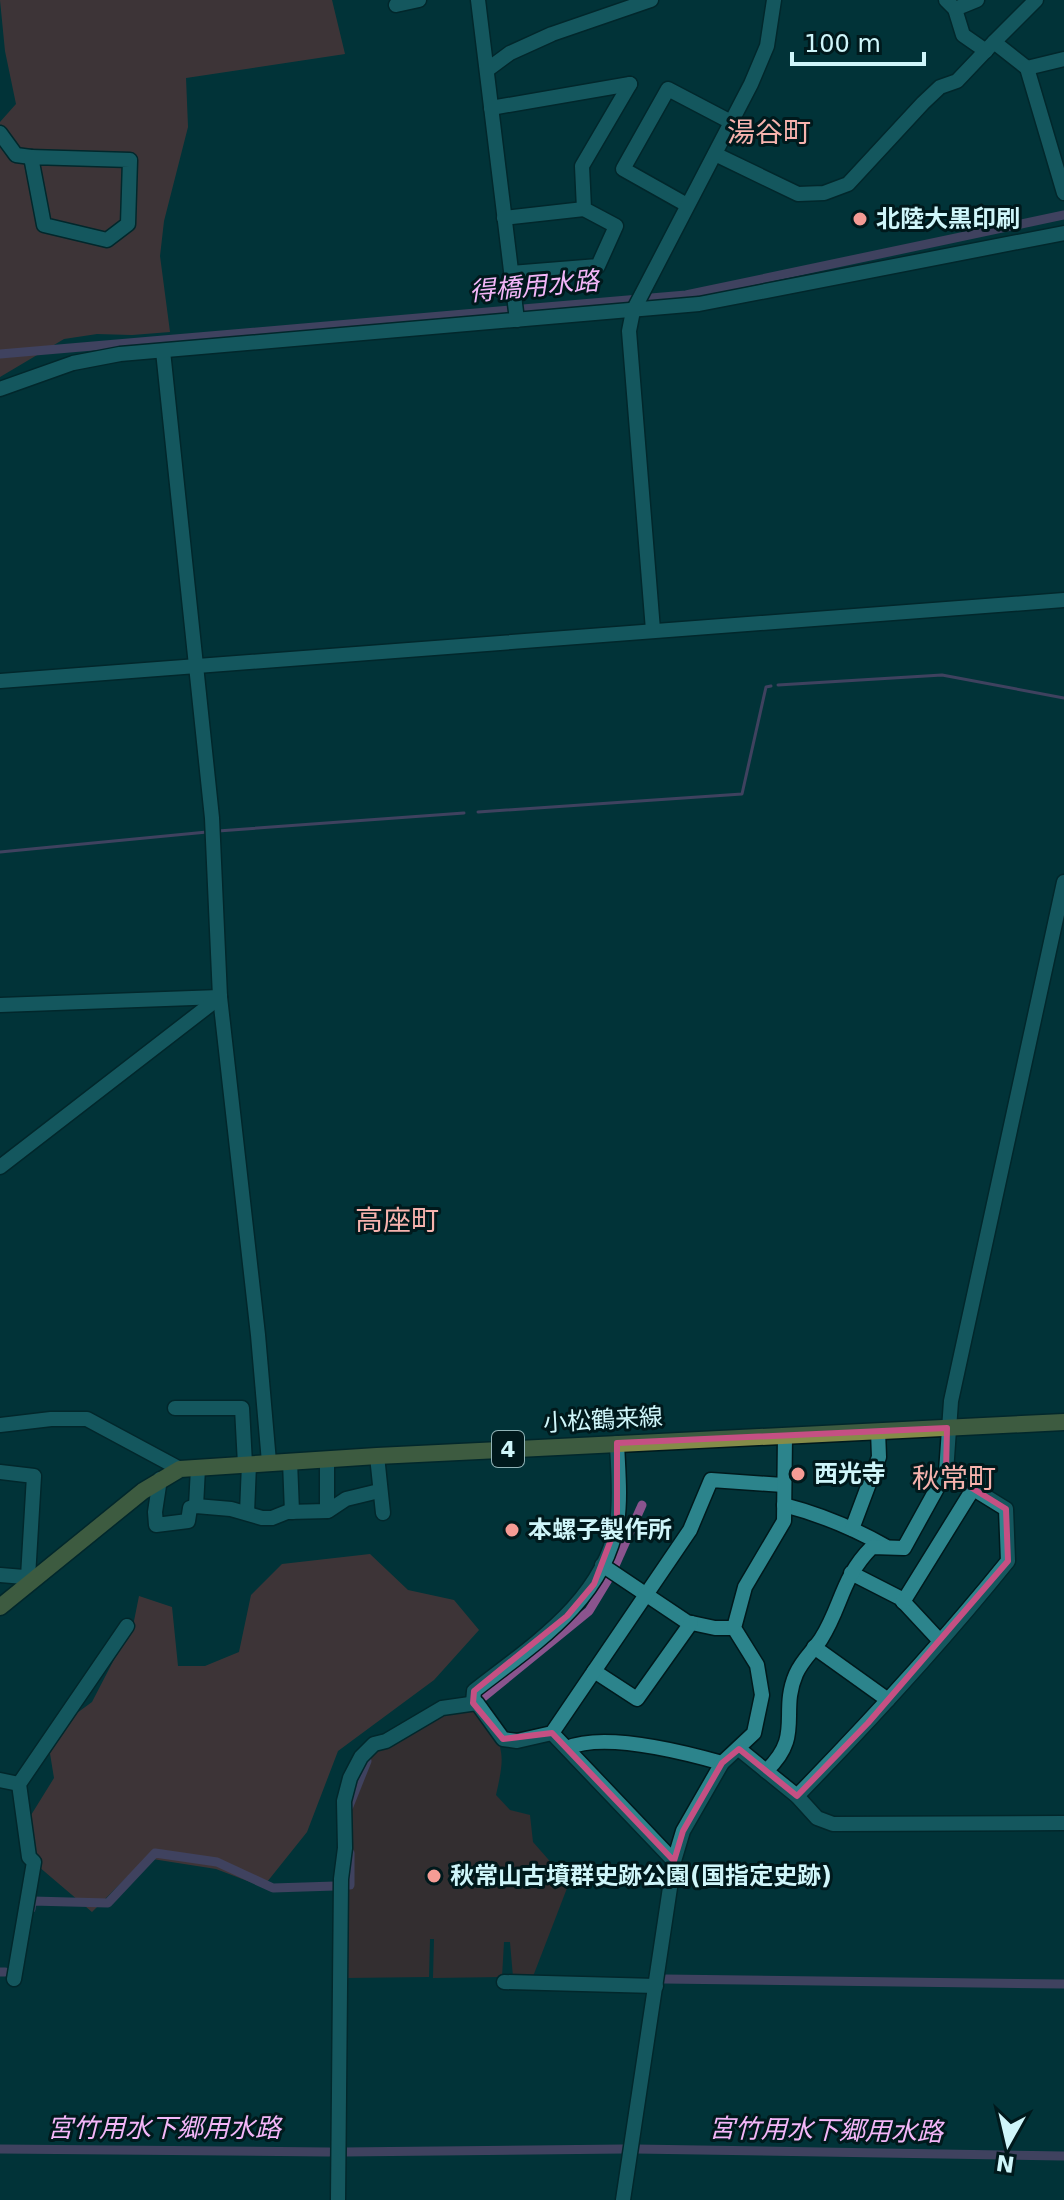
<svg xmlns="http://www.w3.org/2000/svg" width="1064" height="2200" font-family="'DejaVu Sans','Noto Sans JP',sans-serif">
	<style>
		.green { fill: #6f2826 }
		.forest { fill: #863735 }
		.lines { fill: none; stroke-linecap: round; stroke-linejoin: round }
		.stream { stroke: #8a548e; stroke-width: 3 }
		.canal { stroke: #8a548e; stroke-width: 9 }
		.minor-casing { stroke: #00191c; stroke-width: 17 }
		.major-casing { stroke: #00191c; stroke-width: 19 }
		.minor { stroke: #2c848c; stroke-width: 14 }
		.major { stroke: #858c49; stroke-width: 16 }
		.marked { fill: none; stroke: #c55083; stroke-width: 6; stroke-linejoin: round }
		.poi-dot { fill: #f59c95; stroke: #00191c; stroke-width: 3 }
		.labels { text-anchor: middle; stroke-width: 6; stroke-linejoin: round; paint-order: stroke }
		.shield { fill: #00191c; stroke: #91b4b7; stroke-width: 2 }
		.shield-label { font-size: 22px; font-weight: bold; fill: #cff6fa }
		.poi-label { font-size: 24px; font-weight: bold; fill: #cff6fa; stroke: #00191c; text-anchor: start }
		.street-label { font-size: 24px; fill: #cff6fa; stroke: #00191c }
		.water-label { font-size: 26px; font-style: italic; fill: #f3b6f8; stroke: #00191c }
		.quarter-label { font-size: 28px; fill: #f7b3ae; stroke: #00191c }
	</style>
	<rect width="100%" height="100%" fill="#023338"/>
	<path class="green" d="M475,1707C503,1746 507,1747 496,1795L510,1810L530,1815L533,1842L569,1883L532,1979L513,1977L510,1942H504L502,1977L433,1978L434,1939H430L429,1977L346,1978V1891L350,1804L357,1773L365,1760L376,1750L439,1711Z"/>
	<g class="forest">
		<polygon points="0,0 332,0 345,54 186,78 188,127 164,221 160,256 170,332 132,335 97,334 64,339 0,377 0,122 16,104 5,51"/>
		<polygon points="370,1554 408,1590 454,1600 479,1630 434,1680 338,1751 307,1832 263,1887 216,1869 146,1858 92,1912 38,1866 28,1820 54,1778 47,1735 92,1702 134,1621 139,1596 172,1607 178,1666 205,1666 239,1652 251,1595 282,1564"/>
	</g>
	<g class="lines">
		<g class="stream">
			<polyline points="778,685 942,675 1064,698"/>
			<polyline points="478,812 742,794 766,687 771,686"/>
			<polyline points="218,831 464,813"/>
			<polyline points="0,852 207,832"/>
		</g>
		<g class="canal">
			<polyline points="0,354 686,295 1064,215"/>
			<polyline points="614,1568 642,1505"/>
			<polyline points="481,1699 589,1611 609,1578"/>
			<polyline points="349,1806 367,1761"/>
			<polyline points="350,1853 350,1885"/>
			<polyline points="31,1909 32,1901 108,1903 155,1853 217,1862 273,1888 335,1886"/>
			<polyline points="0,1972 5,1972"/>
			<polyline points="664,1979 1064,1984"/>
			<polyline points="0,2149 329,2152"/>
			<polyline points="636,2149 1064,2156"/>
			<polyline points="343,2152 624,2149"/>
		</g>
		<g class="minor-casing">
			<g id="minor">
				<polyline points="478,0 517,320"/>
				<polyline points="946,0 955,9 963,35 986,51"/>
				<polyline points="1036,0 994,42 1027,68 1064,193"/>
				<polyline points="396,5 419,0"/>
				<polyline points="955,9 977,0"/>
				<polyline points="1027,68 1064,59"/>
				<polyline points="487,70 510,53 552,34 651,0"/>
				<polyline points="491,108 630,84"/>
				<polyline points="0,133 16,155 31,157"/>
				<polyline points="715,154 798,194 824,193 848,184 923,103 940,87 957,81 994,42"/>
				<polygon points="31,157 130,160 128,224 107,240 44,225"/>
				<polyline points="687,205 623,169 668,89 731,122"/>
				<polyline points="504,218 584,209"/>
				<polyline points="511,273 598,266 616,226 584,209 582,166 630,84"/>
				<polyline points="163,351 212,818 220,997 258,1335 269,1462"/>
				<polyline points="0,389 73,363 120,354 699,304 1064,233"/>
				<polyline points="653,630 629,331 633,311 751,84 767,46 774,0"/>
				<polyline points="0,681 1064,600"/>
				<polyline points="0,1005 220,997"/>
				<polyline points="0,1167 220,997"/>
				<polyline points="175,1408 242,1408 245,1464"/>
				<polyline points="0,1425 51,1419 87,1419 180,1469"/>
				<polyline points="377,1456 383,1513"/>
				<polyline points="290,1461 292,1512"/>
				<polyline points="0,1472 34,1476 28,1577"/>
				<polyline points="160,1479 155,1512 156,1525 188,1521 190,1508 196,1506 231,1509 262,1518 272,1518 287,1512 328,1511 346,1499 379,1491"/>
				<path d="M784,1505C819,1514 853,1528 885,1546"/>
				<polyline points="196,1506 198,1468"/>
				<polyline points="327,1511 327,1459"/>
				<polyline points="247,1513 249,1464"/>
				<polyline points="852,1529 879,1457 878,1431"/>
				<polyline points="602,1565 687,1622 715,1628 734,1628"/>
				<polyline points="851,1573 900,1598 940,1641"/>
				<polyline points="0,1575 36,1578"/>
				<polyline points="903,1602 973,1489"/>
				<polyline points="814,1647 888,1700"/>
				<polyline points="594,1671 637,1699 691,1623"/>
				<path d="M473,1703L474,1691C531,1646 604,1601 617,1523C621,1497 618,1469 617,1443"/>
				<polyline points="552,1733 674,1861"/>
				<path d="M567,1748C604,1732 683,1752 722,1763"/>
				<polyline points="739,1749 797,1796 817,1818 833,1824 1064,1823"/>
				<path d="M766,1771C804,1736 779,1713 796,1674C802,1660 813,1651 821,1639C842,1606 841,1578 872,1547L904,1548L946,1472L951,1401L1064,882"/>
				<polyline points="0,1780 19,1784"/>
				<path d="M797,1796C870,1721 942,1643 1008,1561L1006,1509L946,1472"/>
				<polyline points="14,1979 34,1862 29,1857 19,1784 127,1626"/>
				<polyline points="504,1982 656,1986"/>
				<polyline points="338,2200 341,1879 345,1848 344,1801 350,1778 361,1757 374,1744 386,1741 442,1708 477,1703 503,1739 517,1741 552,1733 690,1530 711,1480 783,1485"/>
				<polyline points="623,2200 674,1861 683,1831 722,1763 754,1733 762,1695 757,1665 734,1628 745,1587 784,1521 785,1436"/>
			</g>
		</g>
		<g class="major-casing">
			<polyline id="major" points="0,1607 143,1491 180,1469 377,1456 1064,1422"/>
		</g>
		<use href="#minor" class="minor"/>
		<use href="#major" class="major"/>
	</g>
	<path d="M0 0H1064V2200H0ZM947,1428L946,1472L1006,1509L1008,1561L868,1723L797,1796L739,1749L722,1763L683,1831L674,1861L552,1733L503,1739L473,1703L474,1691L567,1616L594,1584L617,1524V1443Z" fill="#023338" fill-opacity=".55" fill-rule="evenodd"/>
	<path class="marked" d="M947,1428L946,1472L1006,1509L1008,1561L868,1723L797,1796L739,1749L722,1763L683,1831L674,1861L552,1733L503,1739L473,1703L474,1691L567,1616L594,1584L617,1524V1443Z"/>
	<g class="poi-dot">
		<circle cx="860" cy="219" r="8"/>
		<circle cx="798" cy="1474" r="8"/>
		<circle cx="512" cy="1530" r="8"/>
		<circle cx="434" cy="1876" r="8"/>
	</g>
	<g class="labels">
		<rect class="shield" x="492" y="1431" width="32" height="36" rx="6"/>
		<g class="shield-label">
			<text x="508" y="1457">4</text>
		</g>
		<g class="poi-label">
			<text x="876" y="227">北陸大黒印刷</text>
			<text x="814" y="1482">西光寺</text>
			<text x="528" y="1538">本螺子製作所</text>
			<text x="450" y="1884">秋常山古墳群史跡公園(国指定史跡)</text>
		</g>
		<g class="street-label">
			<text transform="translate(603 1420) rotate(-3)" y="8">小松鶴来線</text>
		</g>
		<g class="water-label">
			<text transform="translate(534 286) rotate(-5)" y="9">得橋用水路</text>
			<text x="164" y="2137">宮竹用水下郷用水路</text>
			<text transform="translate(826 2130) rotate(1)" y="9">宮竹用水下郷用水路</text>
		</g>
		<g class="quarter-label">
			<text x="769" y="142">湯谷町</text>
			<text x="397" y="1230">高座町</text>
			<text x="954" y="1488">秋常町</text>
		</g>
	</g>
	<g transform="translate(1008 2144) rotate(188)" stroke="#00191c" stroke-width="6" paint-order="stroke">
	<path d="M0-6L14 30L0 20L-14 30Z" fill="#cff6fa"/>
	<text y="-12" font-size="22" font-weight="bold" text-anchor="middle" fill="#cff6fa">N</text>
	</g>
	<path d="M792 52v12h132v-12" fill="none" stroke="#cff6fa" stroke-width="4"/>
	<text x="804" y="52" font-size="24" fill="#cff6fa" stroke="#00191c" stroke-width="6" paint-order="stroke">100 m</text>
</svg>
